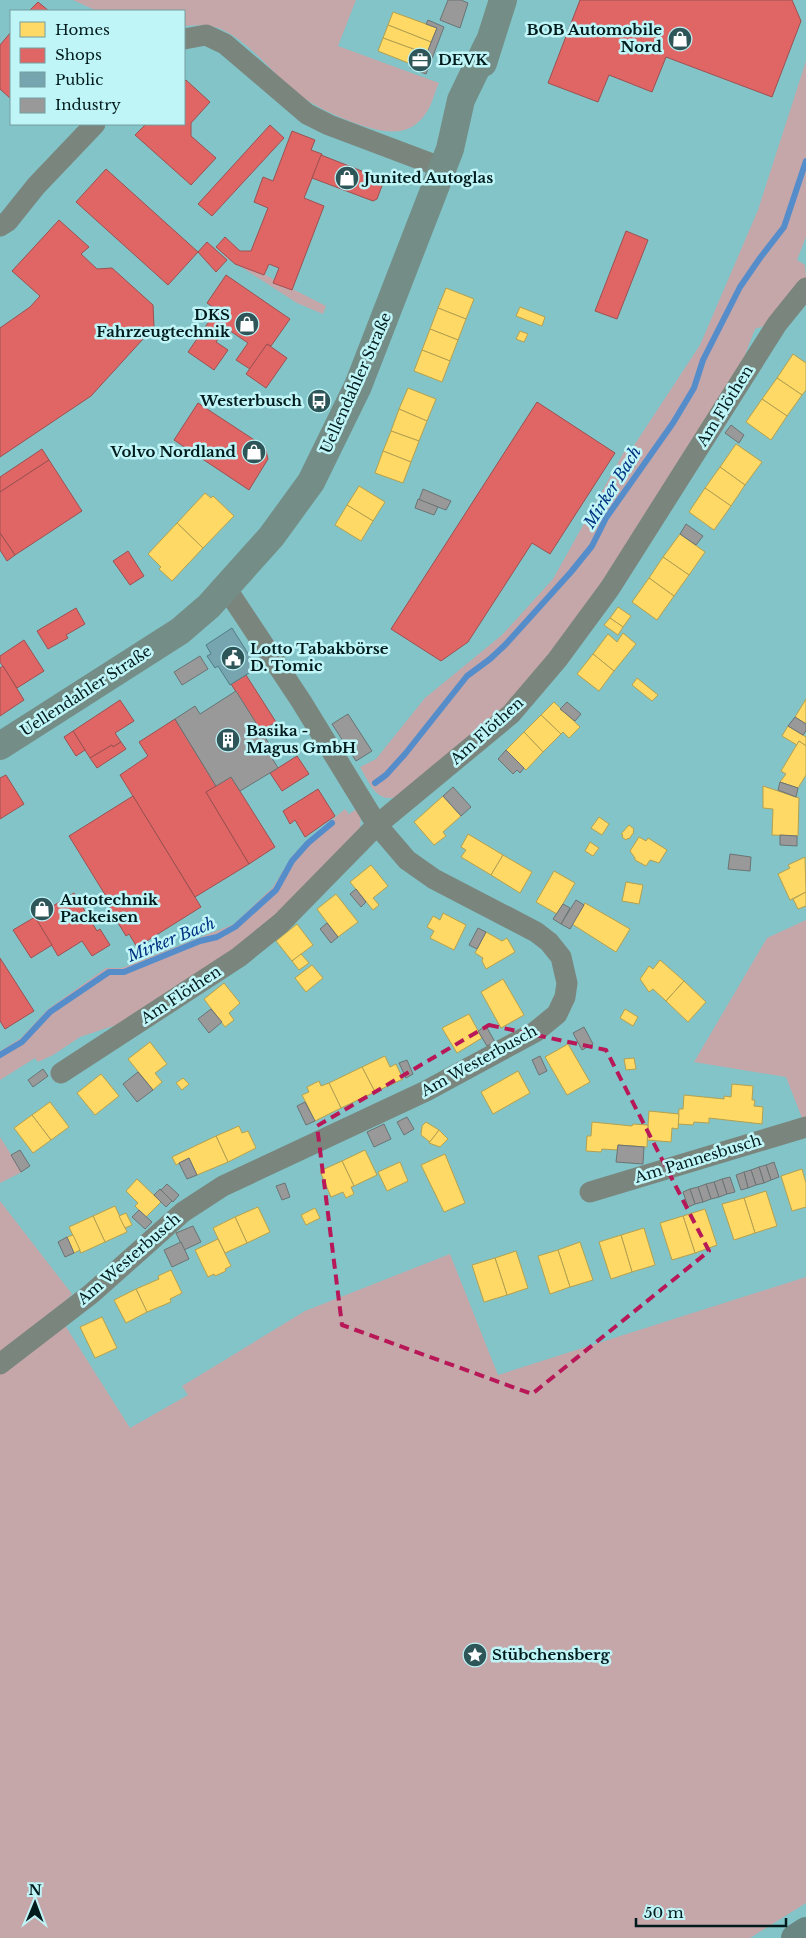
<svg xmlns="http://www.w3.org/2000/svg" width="806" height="1938" font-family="'Libre Baskerville',serif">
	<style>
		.green { fill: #c5a6a9 }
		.homes { fill: #ffd966; stroke: #b3a050 }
		.shops { fill: #e06666; stroke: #9d5050 }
		.public { fill: #76a5af; stroke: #537c83 }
		.industry { fill: #999; stroke: #6b7374 }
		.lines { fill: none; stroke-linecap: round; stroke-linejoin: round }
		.stream { stroke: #558dca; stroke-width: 6 }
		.minor { stroke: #7a867d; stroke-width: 21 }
		.secondary { stroke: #748e87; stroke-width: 28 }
		.motorway { stroke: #6a8682; stroke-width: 28 }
		.marked { fill: none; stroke: #b81858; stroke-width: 4; stroke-dasharray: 10 6; stroke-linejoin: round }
		.labels { text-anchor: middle; stroke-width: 5; stroke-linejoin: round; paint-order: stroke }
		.poi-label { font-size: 15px; font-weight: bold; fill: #011b1c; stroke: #c0f5f8; text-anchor: start }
		.street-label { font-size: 15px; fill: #011b1c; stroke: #c0f5f8 }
		.water-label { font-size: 16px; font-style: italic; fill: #023481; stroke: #c0f5f8 }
	</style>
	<rect width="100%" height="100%" fill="#82c4c8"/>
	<g class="green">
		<path d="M73,0H356L338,46L439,83C435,91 433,101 429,108C411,142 380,132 352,122C332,114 314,106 297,93C272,73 251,43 221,29C209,24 197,25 184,26V11H97Z"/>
		<path d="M806,61V237L797,260L805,265L806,279L764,326L755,329L738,373L586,608L504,710L396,797C376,803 369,782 360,767L376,759L425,698L502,635L553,579L624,452L633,447L700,345L758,210Z"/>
		<polygon points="226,250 269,277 326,306 323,314 297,303 224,256"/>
		<polygon points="358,808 361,814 360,829 262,932 122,1023 80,1037 53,1055 38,1062 35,1058 0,1080 0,1051 21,1038 48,1009 106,968 122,968 234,924 273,887 292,856 307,841 345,809 349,814"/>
		<polygon points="806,920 806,1117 802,1118 786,1077 694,1062 767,938"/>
		<polygon points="0,1137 22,1172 0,1183"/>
		<polygon points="0,1201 72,1294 56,1311 130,1428 188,1395 182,1386 305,1311 450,1254 498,1375 806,1277 806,1903 750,1938 0,1938"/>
	</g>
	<g class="homes">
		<polygon points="393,12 437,28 431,42 388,25"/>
		<polygon points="388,25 431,42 427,54 383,38"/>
		<polygon points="383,38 427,54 421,68 378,51"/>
		<polygon points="446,288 474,299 466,319 438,308"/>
		<polygon points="520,307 545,317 542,326 516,316"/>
		<polygon points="438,308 466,319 458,340 430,329"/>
		<polygon points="430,329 458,340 450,361 422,350"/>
		<polygon points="520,331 528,334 524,342 516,339"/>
		<polygon points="422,350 450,361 442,382 414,371"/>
		<polygon points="793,354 806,363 806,390 802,395 777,378"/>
		<polygon points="777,378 802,395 787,416 762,399"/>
		<polygon points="408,388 436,399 427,421 399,409"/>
		<polygon points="762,399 787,416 771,440 746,422"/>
		<polygon points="399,409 427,421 419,441 391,431"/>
		<polygon points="391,431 419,441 411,462 383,451"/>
		<polygon points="736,444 762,462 745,485 720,467"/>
		<polygon points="383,451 411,462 403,483 375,473"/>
		<polygon points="720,467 745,485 731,506 705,488"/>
		<polygon points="359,486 385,502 373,521 347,505"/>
		<polygon points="705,488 731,506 714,530 689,512"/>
		<polygon points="205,493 211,498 213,496 234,516 203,548 177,523"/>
		<polygon points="347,505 373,521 361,541 335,525"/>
		<polygon points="177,523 203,548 172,581 159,569 161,567 148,554"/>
		<polygon points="680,534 705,552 689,575 663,557"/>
		<polygon points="663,557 689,575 674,596 649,578"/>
		<polygon points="649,578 674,596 657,620 632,602"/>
		<polygon points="618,607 631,616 623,627 610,618"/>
		<polygon points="610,618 623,627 618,635 604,625"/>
		<polygon points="623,633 636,644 614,671 593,654 608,634 617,642"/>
		<polygon points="593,654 614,671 599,691 577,674"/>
		<polygon points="637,678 658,695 652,701 632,685"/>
		<polygon points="806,699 806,724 795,717"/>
		<polygon points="554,702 580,727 569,738 563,732 561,734 541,715"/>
		<polygon points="541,715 561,734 543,752 524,732"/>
		<polygon points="788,726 806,737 806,746 799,741 797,745 782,736"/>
		<polygon points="524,732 543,752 526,770 506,750"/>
		<polygon points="799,741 806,746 806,775 798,788 780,782 786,774 781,771"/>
		<polygon points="763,786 799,798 798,836 772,835 773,809 763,808"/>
		<polygon points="443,796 461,816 443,832 446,836 434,845 414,822"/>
		<polygon points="599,817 609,824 602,835 591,828"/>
		<polygon points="629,825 634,829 633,831 634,832 629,839 628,838 626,840 622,837 623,835 621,834"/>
		<polygon points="468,834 503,855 491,875 461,857 466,850 461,847"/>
		<polygon points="639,837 646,841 648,838 667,850 659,863 650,860 646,866 635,860 635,858 630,851"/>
		<polygon points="590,842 599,848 593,856 585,851"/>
		<polygon points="503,855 532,872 520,893 491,875"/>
		<polygon points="805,857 806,892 790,900 778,874 790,868 788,865"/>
		<polygon points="371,865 388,886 373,898 379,905 373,910 350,882"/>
		<polygon points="554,871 575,883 557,914 536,902"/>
		<polygon points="626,882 643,885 639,904 622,901"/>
		<polygon points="806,892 806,906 798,909 793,899"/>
		<polygon points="336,894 358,922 338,937 317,909"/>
		<polygon points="585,903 630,929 616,952 572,924"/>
		<polygon points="443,913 466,925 454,950 430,938 434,931 427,927 433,916 440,920"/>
		<polygon points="297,924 313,945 292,961 276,941"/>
		<polygon points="486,932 502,941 507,938 515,952 486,969 482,961 483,958 475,953"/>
		<polygon points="301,954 309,963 299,970 292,961"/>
		<polygon points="660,960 684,981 666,1001 653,989 649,992 640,979 649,966 653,969"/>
		<polygon points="312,965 323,978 306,992 295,978"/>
		<polygon points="503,979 524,1015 501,1028 481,992"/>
		<polygon points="684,981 706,1002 688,1022 666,1001"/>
		<polygon points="224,983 240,1003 229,1013 234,1020 225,1027 204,999"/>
		<polygon points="625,1009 638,1017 633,1026 620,1018"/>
		<polygon points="469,1014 482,1038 457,1053 442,1028"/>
		<polygon points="150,1042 167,1064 155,1073 162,1082 153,1090 128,1059"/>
		<polygon points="568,1044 590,1082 567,1095 545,1057"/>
		<polygon points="385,1056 390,1067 396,1064 403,1079 375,1092 362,1067"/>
		<polygon points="634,1058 636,1069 626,1070 624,1059"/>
		<polygon points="362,1067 375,1092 341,1108 329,1083"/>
		<polygon points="518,1071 530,1093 493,1114 481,1092"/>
		<polygon points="101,1074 119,1096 95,1115 77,1093"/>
		<polygon points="183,1078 189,1084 182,1090 176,1083"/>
		<polygon points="319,1081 321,1086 329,1083 341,1108 315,1121 302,1095 309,1092 307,1087"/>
		<polygon points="732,1084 753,1086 752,1100 755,1100 754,1106 763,1107 762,1124 709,1118 709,1123 694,1122 693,1125 678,1124 679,1109 683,1109 684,1095 724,1099 724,1096 731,1097"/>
		<polygon points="50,1102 69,1127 51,1140 32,1115"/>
		<polygon points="649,1111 679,1114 678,1129 672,1128 671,1142 647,1140"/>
		<polygon points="32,1115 51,1140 33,1153 14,1128"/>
		<polygon points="426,1122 439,1130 430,1142 421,1135 422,1126"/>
		<polygon points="592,1122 632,1126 633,1124 648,1125 647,1147 618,1145 617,1150 602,1149 601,1152 586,1151 587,1136 591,1136"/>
		<polygon points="239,1126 242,1133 248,1131 256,1148 228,1162 216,1136"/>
		<polygon points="439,1130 448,1139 440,1147 429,1143"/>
		<polygon points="216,1136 228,1162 197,1175 189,1158 176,1165 172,1157"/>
		<polygon points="365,1150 377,1175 354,1186 342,1161"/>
		<polygon points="445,1154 465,1203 444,1212 421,1165"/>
		<polygon points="342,1161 354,1186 351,1187 354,1194 346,1198 343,1192 331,1197 320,1171"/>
		<polygon points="400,1162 408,1181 387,1191 378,1172"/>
		<polygon points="802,1169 806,1183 806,1207 792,1211 781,1176"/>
		<polygon points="137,1179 161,1202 146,1217 135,1206 138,1203 126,1191"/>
		<polygon points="766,1191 777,1226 755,1233 744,1198"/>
		<polygon points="744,1198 755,1233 734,1240 722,1204"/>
		<polygon points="115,1206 127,1232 105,1242 93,1216"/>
		<polygon points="258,1207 270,1232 247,1243 235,1217"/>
		<polygon points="315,1208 320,1218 306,1225 301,1215"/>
		<polygon points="705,1209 717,1245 695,1253 683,1216"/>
		<polygon points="126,1213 132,1225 125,1228 119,1216"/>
		<polygon points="93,1216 105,1242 81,1253 69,1227"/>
		<polygon points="683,1216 695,1253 672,1260 660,1223"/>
		<polygon points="235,1217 247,1243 225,1253 213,1228"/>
		<polygon points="644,1228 655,1265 632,1272 621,1235"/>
		<polygon points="73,1235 80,1250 74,1253 67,1237"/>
		<polygon points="621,1235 632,1272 611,1279 599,1242"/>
		<polygon points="218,1239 231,1266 225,1269 226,1271 215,1276 214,1274 208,1277 195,1250"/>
		<polygon points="580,1242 593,1280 570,1287 558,1250"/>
		<polygon points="558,1250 570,1287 550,1294 538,1256"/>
		<polygon points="516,1251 528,1288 507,1295 495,1258"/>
		<polygon points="495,1258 507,1295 484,1302 472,1265"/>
		<polygon points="171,1270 182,1293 170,1299 171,1302 147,1312 136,1289 159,1279 158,1276"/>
		<polygon points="136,1289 147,1312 126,1323 114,1300"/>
		<polygon points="102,1317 117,1348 95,1358 80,1327"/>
	</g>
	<g class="shops">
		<polygon points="580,0 792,0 801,21 772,97 666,57 652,92 609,75 598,102 548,83"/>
		<polygon points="38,2 49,11 29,11"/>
		<polygon points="11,32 11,99 0,89 0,45"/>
		<polygon points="186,80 210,102 191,123 191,136 216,158 191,185 135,135 146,124 184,124 184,82"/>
		<polygon points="270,125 284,138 212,216 198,204"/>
		<polygon points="292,131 315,140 311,150 322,154 304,198 324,206 292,290 273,283 279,268 269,264 264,275 235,264 216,247 225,237 240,251 251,251 268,208 254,202 263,177 273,181"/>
		<polygon points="321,155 382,179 383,183 377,199 373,201 312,178"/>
		<polygon points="106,169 198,252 168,285 76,202"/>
		<polygon points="59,220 89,247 81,254 97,269 112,268 153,305 154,327 91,396 0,457 0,328 30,307 40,296 12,271"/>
		<polygon points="626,231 648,240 617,319 595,311"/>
		<polygon points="207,242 227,260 216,272 198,252"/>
		<polygon points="226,275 290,319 271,346 267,344 250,369 236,360 248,343 226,328 216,342 228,350 214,370 188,352 217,310 207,303"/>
		<polygon points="267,344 287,358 266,388 246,374"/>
		<polygon points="537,402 615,453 550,554 532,543 468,642 441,661 391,629"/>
		<polygon points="198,403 265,447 268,459 249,490 174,440"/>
		<polygon points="42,449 49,460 0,492 0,477"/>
		<polygon points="49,460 82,511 15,555 0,533 0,492"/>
		<polygon points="0,533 15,555 7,561 0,550"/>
		<polygon points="128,551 144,576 130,585 113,561"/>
		<polygon points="76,608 85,624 66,635 68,638 48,649 37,631"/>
		<polygon points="24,640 44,671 17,688 0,662 0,656"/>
		<polygon points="3,666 24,700 0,716 0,668"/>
		<polygon points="246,675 276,722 261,731 231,684"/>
		<polygon points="120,700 134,721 115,733 121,742 113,747 112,745 90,758 73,731"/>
		<polygon points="175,719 216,786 206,792 249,864 195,897 120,775 148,756 139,742"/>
		<polygon points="73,731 85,750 76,756 64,737"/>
		<polygon points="121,742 126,749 97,768 90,758 112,745 113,747"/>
		<polygon points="297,756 309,774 282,791 270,773"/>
		<polygon points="6,775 24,804 0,819 0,778"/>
		<polygon points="231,777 275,847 249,864 206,792"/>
		<polygon points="318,789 335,816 305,837 295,820 290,824 283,811"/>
		<polygon points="133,796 201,907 137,947 129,934 126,936 109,908 112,906 69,836"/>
		<polygon points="74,893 97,931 100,929 110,945 92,956 82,941 58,956 35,917"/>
		<polygon points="35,917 52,945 31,958 13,930"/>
		<polygon points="0,958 34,1011 5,1029 0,1021"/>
	</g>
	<polygon class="public" points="232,628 257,668 230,685 218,666 215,668 207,656 211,654 206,645"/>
	<g class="industry">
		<polygon points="448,0 461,0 468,3 460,28 440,20"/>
		<polygon points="428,20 444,27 426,74 410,68 411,64 421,68 437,28 426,24"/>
		<polygon points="731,425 744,435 739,443 725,433"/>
		<polygon points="423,489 451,501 446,510 419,500"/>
		<polygon points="418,499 438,507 434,515 415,508"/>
		<polygon points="686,524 703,536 696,545 680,534"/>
		<polygon points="200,656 208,669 182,685 174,672"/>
		<polygon points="236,691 273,750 269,753 278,768 240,791 231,777 216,786 175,719 195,706 200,714"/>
		<polygon points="567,702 581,714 575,721 560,709"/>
		<polygon points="348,714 372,751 356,761 332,724"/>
		<polygon points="795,717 806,724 806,731 803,735 788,726"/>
		<polygon points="506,750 524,768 520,773 517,770 513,774 498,759"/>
		<polygon points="780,782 798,788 796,797 778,790"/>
		<polygon points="453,787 471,807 461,816 443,796"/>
		<polygon points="780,835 797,836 797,846 780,845"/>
		<polygon points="730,854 751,857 750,871 728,869"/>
		<polygon points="356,889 366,902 361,907 350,894"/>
		<polygon points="576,900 584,905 570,929 561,924"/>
		<polygon points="563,904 570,908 561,924 553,919"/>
		<polygon points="327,923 338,937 331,943 320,929"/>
		<polygon points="478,928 486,932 477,949 469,945"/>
		<polygon points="211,1009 222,1022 209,1033 198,1019"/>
		<polygon points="486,1026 495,1042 487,1046 478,1031"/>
		<polygon points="584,1027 593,1044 582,1050 573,1033"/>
		<polygon points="540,1056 547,1071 539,1075 532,1060"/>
		<polygon points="407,1060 413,1074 406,1078 399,1063"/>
		<polygon points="43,1069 48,1076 33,1087 28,1080"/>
		<polygon points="138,1072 153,1090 137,1102 123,1084"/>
		<polygon points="305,1102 315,1121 306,1125 297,1106"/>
		<polygon points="407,1117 414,1129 404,1135 397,1122"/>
		<polygon points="384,1124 391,1139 374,1147 367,1132"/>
		<polygon points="618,1145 644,1147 643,1164 616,1162"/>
		<polygon points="20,1150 30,1166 21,1172 11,1155"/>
		<polygon points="189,1158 197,1175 187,1179 179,1163"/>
		<polygon points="774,1162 779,1177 771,1180 766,1165"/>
		<polygon points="766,1165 771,1180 764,1183 759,1167"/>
		<polygon points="759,1167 764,1183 756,1185 751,1170"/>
		<polygon points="751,1170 756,1185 748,1188 744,1172"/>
		<polygon points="744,1172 748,1188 741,1190 736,1175"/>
		<polygon points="730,1177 735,1192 727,1194 722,1179"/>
		<polygon points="722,1179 727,1194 719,1197 714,1182"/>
		<polygon points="714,1182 719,1197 711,1199 706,1184"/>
		<polygon points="285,1183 290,1197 282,1200 276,1186"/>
		<polygon points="167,1184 179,1195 173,1202 161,1190"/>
		<polygon points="706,1184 711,1199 703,1202 698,1187"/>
		<polygon points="698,1187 703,1202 695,1204 690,1189"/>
		<polygon points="160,1189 172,1201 166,1207 154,1195"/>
		<polygon points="690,1189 695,1204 688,1207 683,1192"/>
		<polygon points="139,1210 152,1222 145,1229 132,1217"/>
		<polygon points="193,1226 201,1242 184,1250 176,1233"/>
		<polygon points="67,1237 74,1253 65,1257 58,1242"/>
		<polygon points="181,1242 189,1259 172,1267 164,1250"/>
	</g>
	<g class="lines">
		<g class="stream">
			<polyline points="375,783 386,775 405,754 467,676 490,659 505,645 571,572 592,546 606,518 673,423 694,388 703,360 740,287 760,258 784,227 806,161"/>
			<polyline points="0,1055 22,1042 50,1012 109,972 124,972 200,941 217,937 235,927 276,890 292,861 308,843 332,823"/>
		</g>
		<g class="minor">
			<polyline points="184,39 206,35 225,44 307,114 329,125 443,168"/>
			<polyline points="0,226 8,221 36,186 95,124"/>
			<polyline points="61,1073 239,957 281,923 377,825 511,714 557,660 610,588 777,324 806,288"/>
			<polyline points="590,1192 806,1127"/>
			<polyline points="0,1364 91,1294 183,1212 223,1186 426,1091 535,1032 557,1014 565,997 567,983 561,957 549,942 536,932 434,879 407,860 377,825 301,701 226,588"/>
		</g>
		<g class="secondary">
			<polyline points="483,63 503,0"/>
			<polyline points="0,746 180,631 209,606 271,537 311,482 358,386 450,149 461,100 488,44"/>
		</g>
		<polyline class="motorway" points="795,1938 806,1931"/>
	</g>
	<path class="marked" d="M489,1025L606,1050L709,1251L532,1394L342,1325L317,1126Z"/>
	<defs>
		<g id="shop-disc" transform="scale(1.25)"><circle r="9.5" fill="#2e5658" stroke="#c0f5f8"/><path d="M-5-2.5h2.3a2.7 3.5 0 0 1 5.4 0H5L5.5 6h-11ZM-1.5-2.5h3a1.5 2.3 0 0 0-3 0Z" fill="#fff"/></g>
		<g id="office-disc" transform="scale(1.25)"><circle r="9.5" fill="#2e5658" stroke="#c0f5f8"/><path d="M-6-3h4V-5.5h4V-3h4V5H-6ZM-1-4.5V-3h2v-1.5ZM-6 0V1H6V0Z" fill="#fff"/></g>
		<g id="bus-disc" transform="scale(1.25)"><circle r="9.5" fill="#2e5658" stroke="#c0f5f8"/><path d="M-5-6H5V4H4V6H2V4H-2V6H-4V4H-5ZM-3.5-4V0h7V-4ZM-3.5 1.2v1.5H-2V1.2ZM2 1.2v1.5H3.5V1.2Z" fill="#fff"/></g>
		<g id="civic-disc" transform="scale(1.25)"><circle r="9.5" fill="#2e5658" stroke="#c0f5f8"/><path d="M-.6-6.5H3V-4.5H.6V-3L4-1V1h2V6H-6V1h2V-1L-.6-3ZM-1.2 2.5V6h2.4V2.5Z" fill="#fff"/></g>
		<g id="building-disc" transform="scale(1.25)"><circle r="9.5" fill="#2e5658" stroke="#c0f5f8"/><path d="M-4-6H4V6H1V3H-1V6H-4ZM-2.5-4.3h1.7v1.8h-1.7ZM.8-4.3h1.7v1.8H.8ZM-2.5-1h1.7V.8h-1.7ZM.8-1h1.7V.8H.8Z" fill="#fff"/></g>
		<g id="sight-disc" transform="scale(1.25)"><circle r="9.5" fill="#2e5658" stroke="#c0f5f8"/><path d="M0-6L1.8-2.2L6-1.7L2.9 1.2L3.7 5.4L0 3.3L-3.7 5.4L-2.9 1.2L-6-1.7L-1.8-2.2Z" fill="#fff"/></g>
	</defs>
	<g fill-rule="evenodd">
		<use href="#shop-disc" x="680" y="39"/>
		<use href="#office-disc" x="420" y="60"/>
		<use href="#shop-disc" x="347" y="178"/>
		<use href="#shop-disc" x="247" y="324"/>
		<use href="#bus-disc" x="319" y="401"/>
		<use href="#shop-disc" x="254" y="452"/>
		<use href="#civic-disc" x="233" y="658"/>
		<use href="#building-disc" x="228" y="740"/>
		<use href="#shop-disc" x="42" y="909"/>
		<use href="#sight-disc" x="475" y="1655"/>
	</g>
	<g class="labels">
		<g class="poi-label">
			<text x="662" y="35" text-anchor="end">BOB Automobile<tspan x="662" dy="17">Nord</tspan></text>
			<text x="438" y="65">DEVK</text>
			<text x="364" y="183">Junited Autoglas</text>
			<text x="230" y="320" text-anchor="end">DKS<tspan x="230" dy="17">Fahrzeugtechnik</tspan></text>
			<text x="302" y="406" text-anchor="end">Westerbusch</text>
			<text x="236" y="457" text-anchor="end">Volvo Nordland</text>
			<text x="250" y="654">Lotto Tabakbörse<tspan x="250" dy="17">D. Tomic</tspan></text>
			<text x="246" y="736">Basika -<tspan x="246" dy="17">Magus GmbH</tspan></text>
			<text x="60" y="905">Autotechnik<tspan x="60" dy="17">Packeisen</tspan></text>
			<text x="492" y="1660">Stübchensberg</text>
		</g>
		<g class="street-label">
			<text transform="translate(356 383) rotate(-66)" y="5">Uellendahler Straße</text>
			<text transform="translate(725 406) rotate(-58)" y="5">Am Flöthen</text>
			<text transform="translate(86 691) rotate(-33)" y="5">Uellendahler Straße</text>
			<text transform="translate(487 731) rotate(-42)" y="5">Am Flöthen</text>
			<text transform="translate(181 995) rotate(-33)" y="5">Am Flöthen</text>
			<text transform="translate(479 1061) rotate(-29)" y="5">Am Westerbusch</text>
			<text transform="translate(698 1159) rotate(-17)" y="5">Am Pannesbusch</text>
			<text transform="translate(129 1259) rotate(-41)" y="5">Am Westerbusch</text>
		</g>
		<g class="water-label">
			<text transform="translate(612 487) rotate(-58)" y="6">Mirker Bach</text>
			<text transform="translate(171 939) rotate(-22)" y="6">Mirker Bach</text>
		</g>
	</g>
	<rect x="10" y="10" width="175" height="115" fill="#c0f5f8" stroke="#749ea0"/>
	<rect x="20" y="22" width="25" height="15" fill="#ffd966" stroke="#749ea0"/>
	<text x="55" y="35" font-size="15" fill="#011b1c">Homes</text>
	<rect x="20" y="48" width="25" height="15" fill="#e06666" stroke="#749ea0"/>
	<text x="55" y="60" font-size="15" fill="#011b1c">Shops</text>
	<rect x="20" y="72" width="25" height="15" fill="#76a5af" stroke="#749ea0"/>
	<text x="55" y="85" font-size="15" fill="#011b1c">Public</text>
	<rect x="20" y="98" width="25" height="15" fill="#999999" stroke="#749ea0"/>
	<text x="55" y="110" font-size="15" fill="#011b1c">Industry</text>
	<g transform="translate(35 1903) rotate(1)" stroke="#c0f5f8" stroke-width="4" paint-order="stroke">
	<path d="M0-4L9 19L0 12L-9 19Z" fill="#011b1c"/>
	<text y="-8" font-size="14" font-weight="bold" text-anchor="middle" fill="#011b1c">N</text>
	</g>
	<path d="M636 1918v8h150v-8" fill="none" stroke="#011b1c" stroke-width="2.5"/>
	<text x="644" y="1918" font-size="15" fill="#011b1c" stroke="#c0f5f8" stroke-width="4" paint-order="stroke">50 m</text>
</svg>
